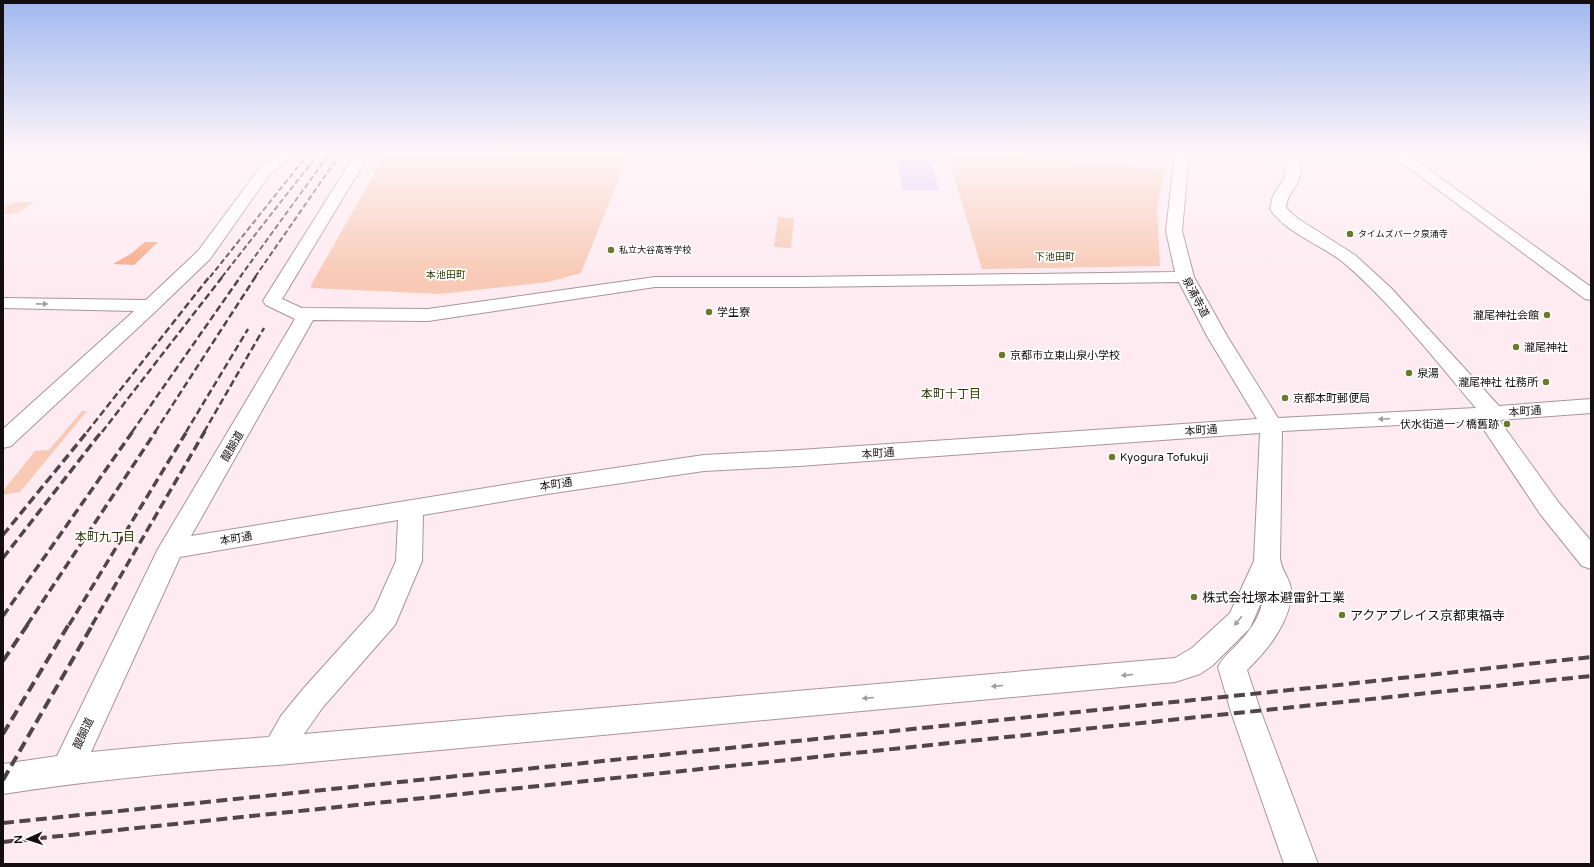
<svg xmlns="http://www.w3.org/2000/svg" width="1594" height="867" font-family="'Varela Round','Noto Sans JP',sans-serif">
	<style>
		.green { fill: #f8cab6 }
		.forest { fill: #f7aa89 }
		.water { fill: #d6c0f9 }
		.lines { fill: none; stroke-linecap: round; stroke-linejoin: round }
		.street-casing { stroke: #a9949c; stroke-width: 2 }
		.street { fill: #fff; fill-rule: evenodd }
		.rail-far3 { stroke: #50464a; stroke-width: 2; stroke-dasharray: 5.5 3; stroke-linecap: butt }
		.rail-far2 { stroke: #50464a; stroke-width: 2.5; stroke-dasharray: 7 3.5; stroke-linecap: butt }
		.rail-far1 { stroke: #50464a; stroke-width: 3.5; stroke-dasharray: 9 4.5; stroke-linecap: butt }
		.rail { stroke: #50464a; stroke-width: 4; stroke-dasharray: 11 5.5; stroke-linecap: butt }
		.oneway { fill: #a19fa0 }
		.poi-dot { fill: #687b2b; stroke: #fff; stroke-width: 1.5 }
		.labels { text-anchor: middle; stroke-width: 3.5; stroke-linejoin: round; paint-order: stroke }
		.far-poi-label { font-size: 9px; fill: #150e11; stroke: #fff; text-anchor: start }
		.far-neighbourhood-label { font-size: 10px; fill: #2f3b00; stroke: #fff }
		.street-label { font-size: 11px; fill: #150e11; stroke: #fff }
		.poi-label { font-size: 11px; fill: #150e11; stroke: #fff; text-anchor: start }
		.neighbourhood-label { font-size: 12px; fill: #2f3b00; stroke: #fff }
		.near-poi-label { font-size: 13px; fill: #150e11; stroke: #fff; text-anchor: start }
	</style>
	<rect width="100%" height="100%" fill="#feebf2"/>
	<g class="green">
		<polygon points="386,153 629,153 581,273 548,282 440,294 311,288 311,285"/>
		<polygon points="947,154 998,154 1165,170 1157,209 1160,266 982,269"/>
		<polygon points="34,202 18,213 3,214 7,209 3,209 12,203"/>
		<polygon points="778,217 794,218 791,248 774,247"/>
		<polygon points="82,411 87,411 20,492 3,495 3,491 35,451 49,450"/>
	</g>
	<polygon class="forest" points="145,242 158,242 134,265 113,264 132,253"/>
	<polygon class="water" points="896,158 930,158 939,190 903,190"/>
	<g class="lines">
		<g class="street-casing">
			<g id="street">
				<polygon points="280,153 296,153 269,175 210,259 157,310 11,446 3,448 3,429 134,311 3,308 3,298 146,300 198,251 259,169"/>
				<path d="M356,153H370L282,299L302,308L428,309L655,277H801L1175,272L1166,231L1175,153H1189L1182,231L1194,277L1227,336L1278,418L1476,408C1435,360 1392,304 1344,263C1321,244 1287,234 1270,209L1273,196L1284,179L1286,165L1279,161L1258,156L1256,153C1273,153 1311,150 1299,179C1294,192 1288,192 1286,208L1297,218L1355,255L1391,288L1499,406L1591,399V413L1499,420L1559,503L1591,541V569L1582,566L1541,515L1478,421L1282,431C1281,473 1281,515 1280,557C1280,569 1290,578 1291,589C1293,619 1267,651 1247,670L1261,712L1318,864H1284L1231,712L1218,667C1224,655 1234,649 1242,639C1253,627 1261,614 1263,598L1250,628L1212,666L1200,674L1175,682L278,765C186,771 94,780 3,794V764L57,756L158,549L295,319L266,305L263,301ZM1179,282L1207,336L1257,419L799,450L704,455L547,478L191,536L313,320L428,321L655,287H801ZM1260,433L1254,561L1230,613L1192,648L1175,658L304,734L323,707L395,625L422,561L423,515L547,494L704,471L799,466ZM398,520L396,561L374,610L303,689L281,716L269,737L175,744L91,752L180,557Z"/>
				<polygon points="1389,153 1446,153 1444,156 1414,159 1591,287 1591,300 1585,299"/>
			</g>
		</g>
		<use href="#street" class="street"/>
		<g class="rail-far3">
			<polyline points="210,277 309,153"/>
			<polyline points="222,277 319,153"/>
			<polyline points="240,277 330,153"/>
			<polyline points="255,277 341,153"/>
		</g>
		<g class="rail-far2">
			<polyline points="87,432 210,276"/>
			<polyline points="102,432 223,276"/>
			<polyline points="132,432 241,276"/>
			<polyline points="155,432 256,276"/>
			<polyline points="186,432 248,329"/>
			<polyline points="204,432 264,328"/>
		</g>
		<g class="rail-far1">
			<polyline points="3,535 88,431"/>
			<polyline points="3,558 102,431"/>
			<polyline points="3,616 133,431"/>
			<polyline points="27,625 156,431"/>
			<polyline points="69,625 187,431"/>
			<polyline points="92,625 205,431"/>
		</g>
		<g class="rail">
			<polyline points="3,661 28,624"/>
			<polyline points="3,734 69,624"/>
			<polyline points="3,780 93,624"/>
			<polyline points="3,823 1329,686 1591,657"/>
			<polyline points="3,842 1591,676"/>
		</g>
	</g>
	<defs><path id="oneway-solid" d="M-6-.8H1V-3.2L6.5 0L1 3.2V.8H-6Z"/></defs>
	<g class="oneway">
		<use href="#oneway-solid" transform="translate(42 304) rotate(1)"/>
		<use href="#oneway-solid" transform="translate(1384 419) rotate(177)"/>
		<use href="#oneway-solid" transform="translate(1238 621) rotate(128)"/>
		<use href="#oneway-solid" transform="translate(1127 675) rotate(175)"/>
		<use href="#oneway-solid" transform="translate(997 686) rotate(175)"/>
		<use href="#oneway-solid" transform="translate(868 698) rotate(175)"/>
	</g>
	<linearGradient id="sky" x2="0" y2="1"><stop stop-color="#a1b9ef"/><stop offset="0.56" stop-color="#fff6f9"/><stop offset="1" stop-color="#fff6f9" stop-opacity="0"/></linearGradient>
	<rect width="1594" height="275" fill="url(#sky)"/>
	<g class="poi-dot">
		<circle cx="1350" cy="234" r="4"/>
		<circle cx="611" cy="250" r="4"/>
		<circle cx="709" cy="312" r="4"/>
		<circle cx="1547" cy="315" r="4"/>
		<circle cx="1516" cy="347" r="4"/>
		<circle cx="1002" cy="355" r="4"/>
		<circle cx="1409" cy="373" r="4"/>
		<circle cx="1546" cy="382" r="4"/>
		<circle cx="1285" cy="398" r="4"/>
		<circle cx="1507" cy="424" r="4"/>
		<circle cx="1112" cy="457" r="4"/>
		<circle cx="1194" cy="597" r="4"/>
		<circle cx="1342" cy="615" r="4"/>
	</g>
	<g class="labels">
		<g class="far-poi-label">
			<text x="1358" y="237">タイムズパーク泉涌寺</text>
			<text x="619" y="253">私立大谷高等学校</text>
		</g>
		<g class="far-neighbourhood-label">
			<text x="1055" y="260">下池田町</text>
			<text x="446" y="278">本池田町</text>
		</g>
		<g class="street-label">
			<text transform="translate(1196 297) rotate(62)" y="4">泉涌寺道</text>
			<text transform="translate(1525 411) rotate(-4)" y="4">本町通</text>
			<text transform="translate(1201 430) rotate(-4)" y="4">本町通</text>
			<text transform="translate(232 446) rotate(-60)" y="4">醍醐道</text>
			<text transform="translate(878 453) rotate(-4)" y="4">本町通</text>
			<text transform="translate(556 484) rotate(-9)" y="4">本町通</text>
			<text transform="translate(236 538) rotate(-10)" y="4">本町通</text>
			<text transform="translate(83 733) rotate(-65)" y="4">醍醐道</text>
		</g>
		<g class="poi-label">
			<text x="717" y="316">学生寮</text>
			<text x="1539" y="319" text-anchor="end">瀧尾神社会館</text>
			<text x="1524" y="351">瀧尾神社</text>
			<text x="1010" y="359">京都市立東山泉小学校</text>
			<text x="1417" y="377">泉湯</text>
			<text x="1538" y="386" text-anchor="end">瀧尾神社 社務所</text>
			<text x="1293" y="402">京都本町郵便局</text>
			<text x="1499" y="428" text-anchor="end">伏水街道一ノ橋舊跡</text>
			<text x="1120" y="461">Kyogura Tofukuji</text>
		</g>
		<g class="neighbourhood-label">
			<text x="951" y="398">本町十丁目</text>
			<text x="105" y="541">本町九丁目</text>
		</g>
		<g class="near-poi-label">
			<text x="1202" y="602">株式会社塚本避雷針工業</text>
			<text x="1350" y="620">アクアプレイス京都東福寺</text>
		</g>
	</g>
	<rect width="1594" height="867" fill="none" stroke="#150e11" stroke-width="8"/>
	<g transform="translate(28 839) rotate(267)" stroke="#ffffff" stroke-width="3" paint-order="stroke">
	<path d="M0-3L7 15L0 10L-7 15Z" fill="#150e11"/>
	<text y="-6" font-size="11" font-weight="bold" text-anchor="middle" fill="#150e11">N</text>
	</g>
</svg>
